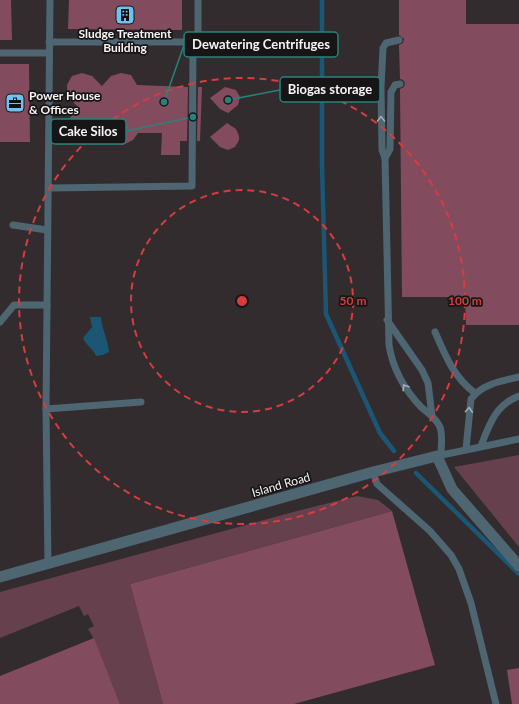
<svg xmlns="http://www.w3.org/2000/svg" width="519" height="704" font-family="Lato,sans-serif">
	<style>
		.green { fill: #67404d }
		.water { fill: #1b5674 }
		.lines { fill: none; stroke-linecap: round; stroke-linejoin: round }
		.stream { stroke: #1b5674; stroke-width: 4.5 }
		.building { fill: #834c5e }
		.service { stroke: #4e6572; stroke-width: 7 }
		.minor { stroke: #4e6572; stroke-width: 11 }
		.oneway { stroke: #a3acb4 }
		.ring { fill: none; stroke: #d93c3c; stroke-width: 2; stroke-dasharray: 7 5 }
		.labels { text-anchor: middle; stroke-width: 3.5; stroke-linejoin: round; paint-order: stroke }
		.poi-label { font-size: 12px; font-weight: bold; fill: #f8f4f5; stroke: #181516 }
		.street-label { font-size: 12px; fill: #f8f4f5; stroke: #181516 }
		.centre { fill: #d93c3c; stroke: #181516; stroke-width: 2 }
		.ring-label { font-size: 12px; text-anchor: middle; font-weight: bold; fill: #d93c3c; stroke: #181516; stroke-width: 3.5; stroke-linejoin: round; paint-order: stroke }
		.leader { fill: none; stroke: #26837c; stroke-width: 1.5 }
		.callout-dot { fill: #26837c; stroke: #181516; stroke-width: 1.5 }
		.callout { fill: #181516; stroke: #26837c; stroke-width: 1.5 }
		.callout-label { font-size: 13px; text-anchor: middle; font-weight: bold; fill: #f8f4f5 }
	</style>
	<rect width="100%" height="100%" fill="#322c2e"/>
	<g class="green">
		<polygon points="519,455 519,547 454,467"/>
		<polygon points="357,496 378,500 392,511 130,584 163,704 120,704 94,639 88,629 94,626 88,614 84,616 79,606 0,638 0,592 297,511"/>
	</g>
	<path class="water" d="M90,317H101C102,330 108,339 109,352L103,355L96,356C93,348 86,346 83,338L92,327Z"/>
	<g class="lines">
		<g class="stream">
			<polyline points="322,0 322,165 326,314 380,433 394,451"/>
			<polyline points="416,473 519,574"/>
		</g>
	</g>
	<g class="building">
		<polygon points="0,0 11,0 12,40 0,40"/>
		<polygon points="69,0 182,0 182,30 68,29"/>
		<polygon points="399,0 466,0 466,24 519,24 519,325 466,325 465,297 402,297 400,89 404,87 405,83 403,80 400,79 399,45 403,43 404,39 399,35"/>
		<polygon points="0,64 29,64 30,142 0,142"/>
		<polygon points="82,73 92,76 102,86 111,76 121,73 131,75 137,85 188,87 187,141 180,141 180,155 161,155 162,133 138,133 133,140 123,145 112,143 102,134 90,143 84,145 73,142 67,134 66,123 78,107 67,96 67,85 72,76"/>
		<polygon points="198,87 202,87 200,141 197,141"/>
		<polygon points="225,87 236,90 240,97 238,105 228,113 220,109 210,98"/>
		<polygon points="227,123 236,129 239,136 239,140 235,147 228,150 220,147 210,137"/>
		<polygon points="392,511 435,665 294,704 163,704 130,584"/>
		<polygon points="94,638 120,704 0,704 0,676"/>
		<polygon points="519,668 519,704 512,704 507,670"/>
	</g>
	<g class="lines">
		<g class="service">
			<path d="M399,40L386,43L383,48L381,87L382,150L385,158L389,345C393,370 404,389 421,407C428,413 436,418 440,427C443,436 441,446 441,455"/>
			<polyline points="49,42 195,42"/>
			<polyline points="0,53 49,53"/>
			<polyline points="385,158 390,149 391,92 395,85 400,84"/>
			<polyline points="50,188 192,186 193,48 198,34 198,0"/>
			<polyline points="13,225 47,230"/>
			<polyline points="387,320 422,370 428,383 432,416"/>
			<polyline points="0,322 14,305 47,305"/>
			<path d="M435,332C445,355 454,378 475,393"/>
			<polyline points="46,409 141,402"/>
			<path d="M481,446C489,425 496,404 519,396"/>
			<path d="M466,449L471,399C482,384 501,381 519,377"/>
			<polyline points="437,456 519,439"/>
			<polyline points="373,472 377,484 430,531 451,555 459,569 471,603 496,704"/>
			<polyline points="48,565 46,409 50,0"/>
		</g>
		<polyline class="minor" points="0,577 373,472 437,456 452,489 519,566"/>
	</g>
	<defs><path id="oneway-chevron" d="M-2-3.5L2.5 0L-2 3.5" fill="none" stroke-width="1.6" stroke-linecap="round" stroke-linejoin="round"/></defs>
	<g class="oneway">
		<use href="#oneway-chevron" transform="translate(381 119) rotate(-91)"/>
		<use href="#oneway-chevron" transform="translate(405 387) rotate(-123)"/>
		<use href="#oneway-chevron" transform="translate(469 410) rotate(-86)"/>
	</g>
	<g class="ring">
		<circle cx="242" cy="301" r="111"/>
		<circle cx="242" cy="301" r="223"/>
	</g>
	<defs>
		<g id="building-square" transform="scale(1)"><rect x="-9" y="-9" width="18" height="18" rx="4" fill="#6dc2f3" stroke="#181516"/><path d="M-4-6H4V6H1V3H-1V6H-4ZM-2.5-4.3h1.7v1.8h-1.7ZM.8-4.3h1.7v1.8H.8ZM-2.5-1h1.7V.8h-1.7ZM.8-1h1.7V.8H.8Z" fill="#111"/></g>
		<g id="office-square" transform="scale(1)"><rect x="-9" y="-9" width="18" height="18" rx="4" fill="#6dc2f3" stroke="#181516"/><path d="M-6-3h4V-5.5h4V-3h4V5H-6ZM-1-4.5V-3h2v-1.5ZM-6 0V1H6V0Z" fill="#111"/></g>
	</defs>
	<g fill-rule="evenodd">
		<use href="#building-square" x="125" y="15"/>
		<use href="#office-square" x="15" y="103"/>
	</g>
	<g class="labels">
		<g class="poi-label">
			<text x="125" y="38">Sludge Treatment<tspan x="125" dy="14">Building</tspan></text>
			<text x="29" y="100" text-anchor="start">Power House<tspan x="29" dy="14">&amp; Offices</tspan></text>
		</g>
		<g class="street-label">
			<text transform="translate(281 485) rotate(-16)" y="4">Island Road</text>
		</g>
	</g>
	<circle cx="242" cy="301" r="6" class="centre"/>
	<g class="ring-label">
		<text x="353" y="305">50 m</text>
		<text x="465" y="305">100 m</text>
	</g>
	<path class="leader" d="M164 102L184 45M228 100L280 90M193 117L126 131"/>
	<g class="callout-dot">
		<circle cx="164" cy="102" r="4"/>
		<circle cx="228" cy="100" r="4"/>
		<circle cx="193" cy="117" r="4"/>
	</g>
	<g class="callout">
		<rect x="184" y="32" width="154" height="25" rx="4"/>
		<rect x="280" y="77" width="100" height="25" rx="4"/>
		<rect x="51" y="119" width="75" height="25" rx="4"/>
	</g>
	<g class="callout-label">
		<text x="261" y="49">Dewatering Centrifuges</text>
		<text x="330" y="94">Biogas storage</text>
		<text x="88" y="136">Cake Silos</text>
	</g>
</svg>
